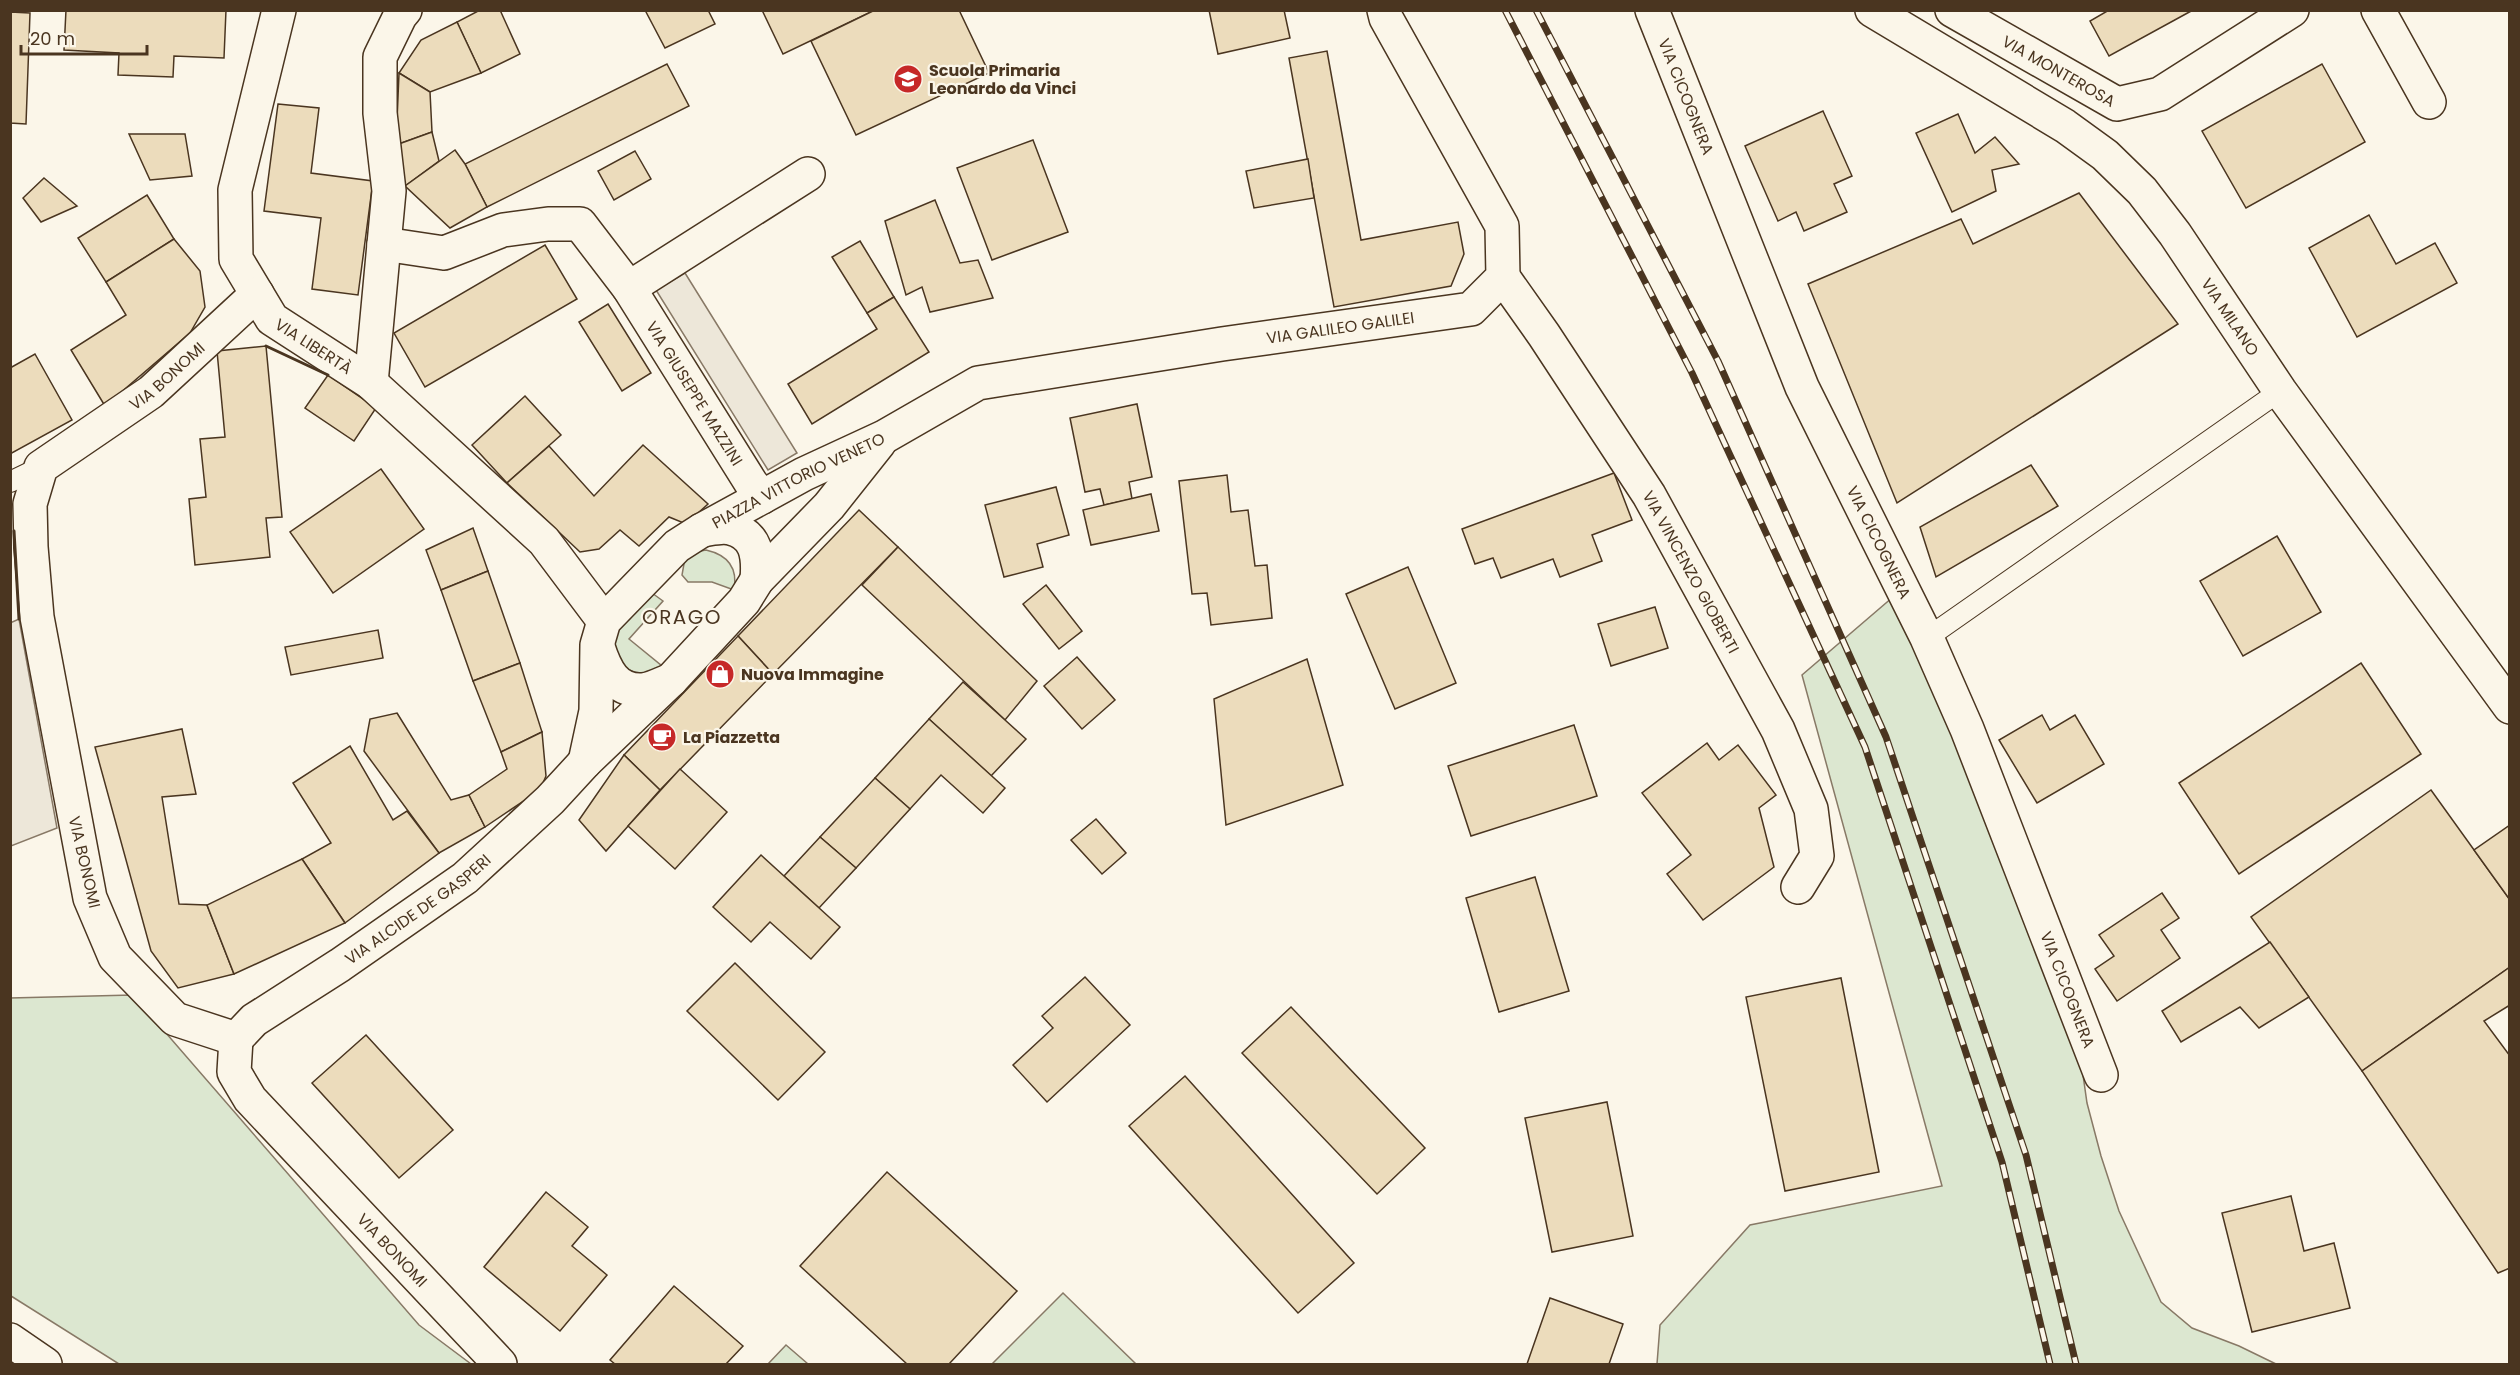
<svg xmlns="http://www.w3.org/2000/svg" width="2520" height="1375" font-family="Poppins,sans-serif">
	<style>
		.green { fill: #dce7d0; stroke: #887966; stroke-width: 1.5 }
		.parking { fill: #ede7d9; stroke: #887966; stroke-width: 1.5 }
		.building { fill: #ecdcbc; stroke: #4a3520; stroke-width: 1.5 }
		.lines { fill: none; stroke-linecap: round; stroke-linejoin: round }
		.lane-casing { stroke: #4a3520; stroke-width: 22 }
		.street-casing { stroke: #4a3520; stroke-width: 36 }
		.secondary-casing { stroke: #4a3520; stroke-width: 36 }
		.lane { stroke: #fbf6e9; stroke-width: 20 }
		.street { stroke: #fbf6e9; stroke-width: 33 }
		.secondary { stroke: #fbf6e9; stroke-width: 33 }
		.rail-casing { stroke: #4a3520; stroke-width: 7 }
		.rail { stroke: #fbf6e9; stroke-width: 4.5; stroke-dasharray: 14; stroke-linecap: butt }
		.wall { stroke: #4a3520; stroke-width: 3 }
		.labels { text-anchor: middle; stroke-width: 4.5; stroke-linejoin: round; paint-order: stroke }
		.street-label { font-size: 16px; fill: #4a3520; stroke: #fbf6e9 }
		.poi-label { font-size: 16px; font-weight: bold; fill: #4a3520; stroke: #fbf6e9; text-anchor: start }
		.quarter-label { font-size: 20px; letter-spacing: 1.5px; fill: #4a3520; stroke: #fbf6e9 }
	</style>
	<rect width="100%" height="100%" fill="#fbf6e9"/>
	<g class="green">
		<path d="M706,550C728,555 738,568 734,590L712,582H688L682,575L685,558L695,552Z"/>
		<polygon points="1900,591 2082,1068 2087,1103 2101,1156 2119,1211 2161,1302 2192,1328 2239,1346 2276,1364 1657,1364 1660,1325 1750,1225 1942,1186 1802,675"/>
		<path d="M652,593L663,601L629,639L662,666C655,670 648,674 640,673C622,672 610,652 616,635C622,619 641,605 652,593Z"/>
		<polygon points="133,995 419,1325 471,1364 119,1364 11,1296 10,998"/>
		<polygon points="1063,1293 1136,1364 992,1364"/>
		<polygon points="786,1345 808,1364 768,1364"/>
	</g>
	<g class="parking">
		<polygon points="685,273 797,453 768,470 656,290"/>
		<polygon points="19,619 57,828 11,846 10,623"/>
	</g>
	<g class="building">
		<polygon points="66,10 226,10 224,58 174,56 173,77 118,75 119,53 64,50"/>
		<polygon points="480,10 500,10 520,54 481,73 457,22"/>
		<polygon points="645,10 708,10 715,24 665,48"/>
		<polygon points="762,10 875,10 783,54"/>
		<polygon points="875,10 959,10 989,73 856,135 811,41"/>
		<polygon points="1209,10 1284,10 1290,38 1218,54"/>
		<polygon points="2109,10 2193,10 2109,56 2090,21"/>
		<polygon points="10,12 30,13 26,124 10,123"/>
		<polygon points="457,22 481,73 430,92 399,73 421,40"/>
		<polygon points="1327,51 1361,240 1458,222 1464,254 1451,286 1334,307 1289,58"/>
		<polygon points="667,64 689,106 487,207 465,164"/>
		<polygon points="2322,64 2365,142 2246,208 2202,131"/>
		<polygon points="399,73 430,92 432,132 396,145"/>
		<polygon points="278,104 319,108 311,173 373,181 358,295 312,289 321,218 264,211"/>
		<polygon points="1823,111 1852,176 1834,184 1847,212 1804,231 1796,212 1778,221 1745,146"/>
		<polygon points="1958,114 1975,153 1995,137 2019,164 1992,170 1996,191 1952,212 1916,133"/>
		<polygon points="432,132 439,161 405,186 396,145"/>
		<polygon points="129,134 185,134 192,176 150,180"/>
		<polygon points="1033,140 1068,232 992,260 957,168"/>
		<polygon points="455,150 465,164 487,207 450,228 405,186"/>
		<polygon points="635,151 651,179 614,200 598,171"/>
		<polygon points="1308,159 1314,198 1254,208 1246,171"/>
		<polygon points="44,178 77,206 41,222 23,198"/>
		<polygon points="2079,193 2178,324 1897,503 1808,284 1961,219 1973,244"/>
		<polygon points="147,195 174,239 106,282 78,238"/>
		<polygon points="935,200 960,263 978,260 993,298 930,312 922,287 906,295 885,221"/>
		<polygon points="2369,215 2396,264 2435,243 2457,283 2357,337 2309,248"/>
		<polygon points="174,239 200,271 205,307 190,333 105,406 71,350 126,315 106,282"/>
		<polygon points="860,241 894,297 867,313 832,257"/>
		<polygon points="545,245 577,299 425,387 394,333"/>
		<polygon points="894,297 929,352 812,424 788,384 877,329 867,313"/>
		<polygon points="608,304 651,373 622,391 579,322"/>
		<polygon points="266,346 282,517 266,518 270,557 195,565 189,499 206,497 200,439 225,437 217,351"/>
		<polygon points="35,354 72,420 10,454 10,368"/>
		<polygon points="328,375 376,408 354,441 305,408"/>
		<polygon points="525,396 561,435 507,483 472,445"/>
		<polygon points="1137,404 1152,477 1129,482 1132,499 1104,505 1100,489 1085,492 1070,418"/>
		<polygon points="643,445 708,504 686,524 669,517 639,546 620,530 599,549 580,552 507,483 549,446 594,496"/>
		<polygon points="2031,465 2058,506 1936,577 1920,527"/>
		<polygon points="381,469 424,529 333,593 290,532"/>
		<polygon points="1614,473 1632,520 1592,535 1602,561 1560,577 1553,559 1501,578 1493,558 1475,564 1462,529"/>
		<polygon points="1227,475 1231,512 1248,510 1255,566 1267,565 1272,618 1211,625 1207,593 1192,594 1179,481"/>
		<polygon points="1056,487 1069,535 1037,544 1043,567 1004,577 985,505"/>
		<polygon points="1151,494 1159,531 1091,545 1083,510"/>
		<polygon points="859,510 898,547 773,674 738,636"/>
		<polygon points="473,528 488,571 441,590 426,550"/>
		<polygon points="2277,536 2321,612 2243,656 2200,581"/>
		<polygon points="898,547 1037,681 1005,720 862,585"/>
		<polygon points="1408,567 1456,683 1395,709 1346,594"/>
		<polygon points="488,571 520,663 473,681 441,590"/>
		<polygon points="1046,585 1082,631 1059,649 1023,604"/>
		<polygon points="1655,607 1668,648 1611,666 1598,624"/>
		<polygon points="378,630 383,658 291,675 285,647"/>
		<polygon points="738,636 773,674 660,790 624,755"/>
		<polygon points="1077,657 1115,700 1082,729 1044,686"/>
		<polygon points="1307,659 1343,785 1226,825 1214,699"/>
		<polygon points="520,663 542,732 501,752 473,681"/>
		<polygon points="2361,663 2421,754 2239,874 2179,783"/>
		<polygon points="963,682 1026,739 991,776 929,719"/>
		<polygon points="397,713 451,800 469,795 485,827 439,853 364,751 370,719"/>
		<polygon points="2042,715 2050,730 2075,715 2104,764 2037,803 1999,740"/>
		<polygon points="929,719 1005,788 983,813 941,775 910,809 875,778"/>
		<polygon points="1574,725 1597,796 1471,836 1448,766"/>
		<polygon points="182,729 196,794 162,797 179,904 207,905 234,974 178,988 151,951 95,747"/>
		<polygon points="542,732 546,776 540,790 485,827 469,795 507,769 501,752"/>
		<polygon points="1707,743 1719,760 1738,745 1776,795 1759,808 1774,867 1703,920 1667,874 1691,855 1642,793"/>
		<polygon points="350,746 393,820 407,811 439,853 345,923 302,859 331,843 293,783"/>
		<polygon points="624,755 660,790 606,851 579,820"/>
		<polygon points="680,769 727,812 675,869 628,826"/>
		<polygon points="875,778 910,809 856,868 820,837"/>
		<polygon points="2431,790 2510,900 2510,967 2362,1071 2251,917"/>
		<polygon points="1096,819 1126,853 1102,874 1071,840"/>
		<polygon points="2510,825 2510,900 2474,850"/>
		<polygon points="820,837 856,868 819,908 784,876"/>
		<polygon points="761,855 840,927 811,959 770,922 751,942 713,907"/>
		<polygon points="302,859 345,923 234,974 207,905"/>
		<polygon points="1535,877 1569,991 1499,1012 1466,898"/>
		<polygon points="2162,893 2179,918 2161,930 2180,958 2117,1001 2095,969 2114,956 2099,935"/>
		<polygon points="2270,942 2309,997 2259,1028 2240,1007 2181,1042 2162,1011"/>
		<polygon points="735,963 825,1052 778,1100 687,1011"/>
		<polygon points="2510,967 2510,1005 2484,1021 2510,1056 2510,1268 2498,1273 2362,1071"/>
		<polygon points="1085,977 1130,1025 1047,1102 1013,1065 1053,1028 1042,1016"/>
		<polygon points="1841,978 1879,1172 1785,1191 1746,997"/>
		<polygon points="1291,1007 1425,1148 1377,1194 1242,1053"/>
		<polygon points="366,1035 453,1130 399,1178 312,1083"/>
		<polygon points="1185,1076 1354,1263 1298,1313 1129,1126"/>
		<polygon points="1607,1102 1633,1236 1552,1252 1525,1118"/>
		<polygon points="887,1172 1017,1291 949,1364 907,1364 800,1266"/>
		<polygon points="546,1192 588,1227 572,1246 607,1275 560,1331 484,1267"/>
		<polygon points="2291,1196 2304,1251 2334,1243 2350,1308 2252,1332 2222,1213"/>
		<polygon points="674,1286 743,1346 726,1364 615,1364 610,1360"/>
		<polygon points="1550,1298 1623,1324 1609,1364 1527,1364"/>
	</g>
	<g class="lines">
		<g class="lane-casing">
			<g id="lane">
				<polyline points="10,482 41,467"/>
				<polyline points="1927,638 2280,391"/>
			</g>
		</g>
		<g class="street-casing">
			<g id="street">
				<path id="s1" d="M279,10L235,190L236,259L272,319L371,383L544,541L604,621"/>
				<path id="s2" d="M1652,10L1802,387L1927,638L1967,729L2101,1075"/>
				<path id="s3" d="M1952,10L2117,104L2160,94L2292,10"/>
				<polyline points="2378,10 2429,102"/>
				<path id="s4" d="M384,244L444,253L503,230L548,224H580L629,288L751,483L762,497"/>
				<path id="s5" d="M1503,277L1544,335L1649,495L1778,730L1811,809L1817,856L1798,887"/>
				<polyline points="629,288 808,174"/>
				<polyline points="371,383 389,191 380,113 380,57 400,16 405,10"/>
				<path d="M702,530C710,529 722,526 730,528C757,534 759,557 757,580"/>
				<path d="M598,647C605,669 615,692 643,690C652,689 663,683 671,680"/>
				<path id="s6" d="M585,762L596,711L597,645L604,621L677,546L702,530L804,474L884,437L978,383L1222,344L1471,309L1503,277L1502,226L1386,18L1384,10"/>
				<path id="s7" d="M236,1039L175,1019L115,957L90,898L37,617L31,547L30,504L41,467L151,392L257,294"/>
				<path id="s8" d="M236,1039L254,1020L340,965L465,878L550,800L585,762L671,680L744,601L757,580L829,506L879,443"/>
				<path id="s9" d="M236,1039L234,1072L250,1099L500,1364"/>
			</g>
		</g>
		<g class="secondary-casing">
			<g id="secondary">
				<path id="s10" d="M1872,10L2065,126L2105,155L2142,191L2175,234L2280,391L2510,707"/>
				<polyline points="10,1340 45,1364"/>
			</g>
		</g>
		<use href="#lane" class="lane"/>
		<use href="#street" class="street"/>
		<use href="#secondary" class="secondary"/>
		<g class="rail-casing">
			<g id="rail">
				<polyline points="1505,10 1692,373 1865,747 2002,1162 2050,1364"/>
				<polyline points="1536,10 1718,361 1886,737 2026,1155 2076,1364"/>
			</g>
		</g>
		<use href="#rail" class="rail"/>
		<g class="wall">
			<polyline points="266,346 328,375"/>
			<polyline points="14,531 19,619"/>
		</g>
	</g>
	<defs>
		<g id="school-disc" transform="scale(1.5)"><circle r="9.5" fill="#c62828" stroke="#fbf6e9"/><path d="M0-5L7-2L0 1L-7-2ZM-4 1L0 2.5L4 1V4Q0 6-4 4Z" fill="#fff"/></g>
		<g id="shop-disc" transform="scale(1.5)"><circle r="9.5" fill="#c62828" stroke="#fbf6e9"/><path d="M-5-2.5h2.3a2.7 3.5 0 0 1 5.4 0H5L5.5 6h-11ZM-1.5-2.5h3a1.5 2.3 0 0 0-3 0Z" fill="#fff"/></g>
		<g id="cafe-disc" transform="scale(1.5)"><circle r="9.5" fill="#c62828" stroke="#fbf6e9"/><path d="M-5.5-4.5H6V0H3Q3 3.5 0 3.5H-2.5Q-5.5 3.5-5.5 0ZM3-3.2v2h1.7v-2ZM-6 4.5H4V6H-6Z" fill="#fff"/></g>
	</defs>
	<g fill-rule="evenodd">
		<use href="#school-disc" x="908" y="79"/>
		<use href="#shop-disc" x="720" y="674"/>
		<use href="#cafe-disc" x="662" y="737"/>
	</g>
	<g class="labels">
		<g class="street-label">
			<text dy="6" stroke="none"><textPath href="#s3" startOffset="123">VIA MONTEROSA</textPath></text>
			<text dy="6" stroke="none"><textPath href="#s2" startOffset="93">VIA CICOGNERA</textPath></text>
			<text dy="6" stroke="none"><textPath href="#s10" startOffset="480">VIA MILANO</textPath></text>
			<text dy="6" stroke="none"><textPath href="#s6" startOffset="957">VIA GALILEO GALILEI</textPath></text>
			<text dy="6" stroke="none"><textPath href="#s1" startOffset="374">VIA LIBERTÀ</textPath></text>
			<text dy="6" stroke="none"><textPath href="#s7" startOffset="808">VIA BONOMI</textPath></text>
			<text dy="6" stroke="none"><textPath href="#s4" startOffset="406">VIA GIUSEPPE MAZZINI</textPath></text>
			<text dy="6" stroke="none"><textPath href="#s6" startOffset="386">PIAZZA VITTORIO VENETO</textPath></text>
			<text dy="6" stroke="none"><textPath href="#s2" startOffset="579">VIA CICOGNERA</textPath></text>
			<text dy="6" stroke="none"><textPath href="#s5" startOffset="350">VIA VINCENZO GIOBERTI</textPath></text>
			<text transform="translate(85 862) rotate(77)" y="6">VIA BONOMI</text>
			<text dy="6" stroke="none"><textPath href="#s8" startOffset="224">VIA ALCIDE DE GASPERI</textPath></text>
			<text dy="6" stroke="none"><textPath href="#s2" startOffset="1065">VIA CICOGNERA</textPath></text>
			<text dy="6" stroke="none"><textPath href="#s9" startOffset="272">VIA BONOMI</textPath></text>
		</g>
		<g class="poi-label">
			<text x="929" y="76">Scuola Primaria<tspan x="929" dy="18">Leonardo da Vinci</tspan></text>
			<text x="741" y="680">Nuova Immagine</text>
			<text x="683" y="743">La Piazzetta</text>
		</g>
		<g class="quarter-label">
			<text x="682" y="624">ORAGO</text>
		</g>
	</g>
	<rect width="2520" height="1375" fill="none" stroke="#4a3520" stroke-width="24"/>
	<path d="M21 45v9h126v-9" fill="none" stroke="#4a3520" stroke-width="3"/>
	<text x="30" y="45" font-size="18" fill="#4a3520" stroke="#fbf6e9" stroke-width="4.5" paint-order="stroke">20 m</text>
</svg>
